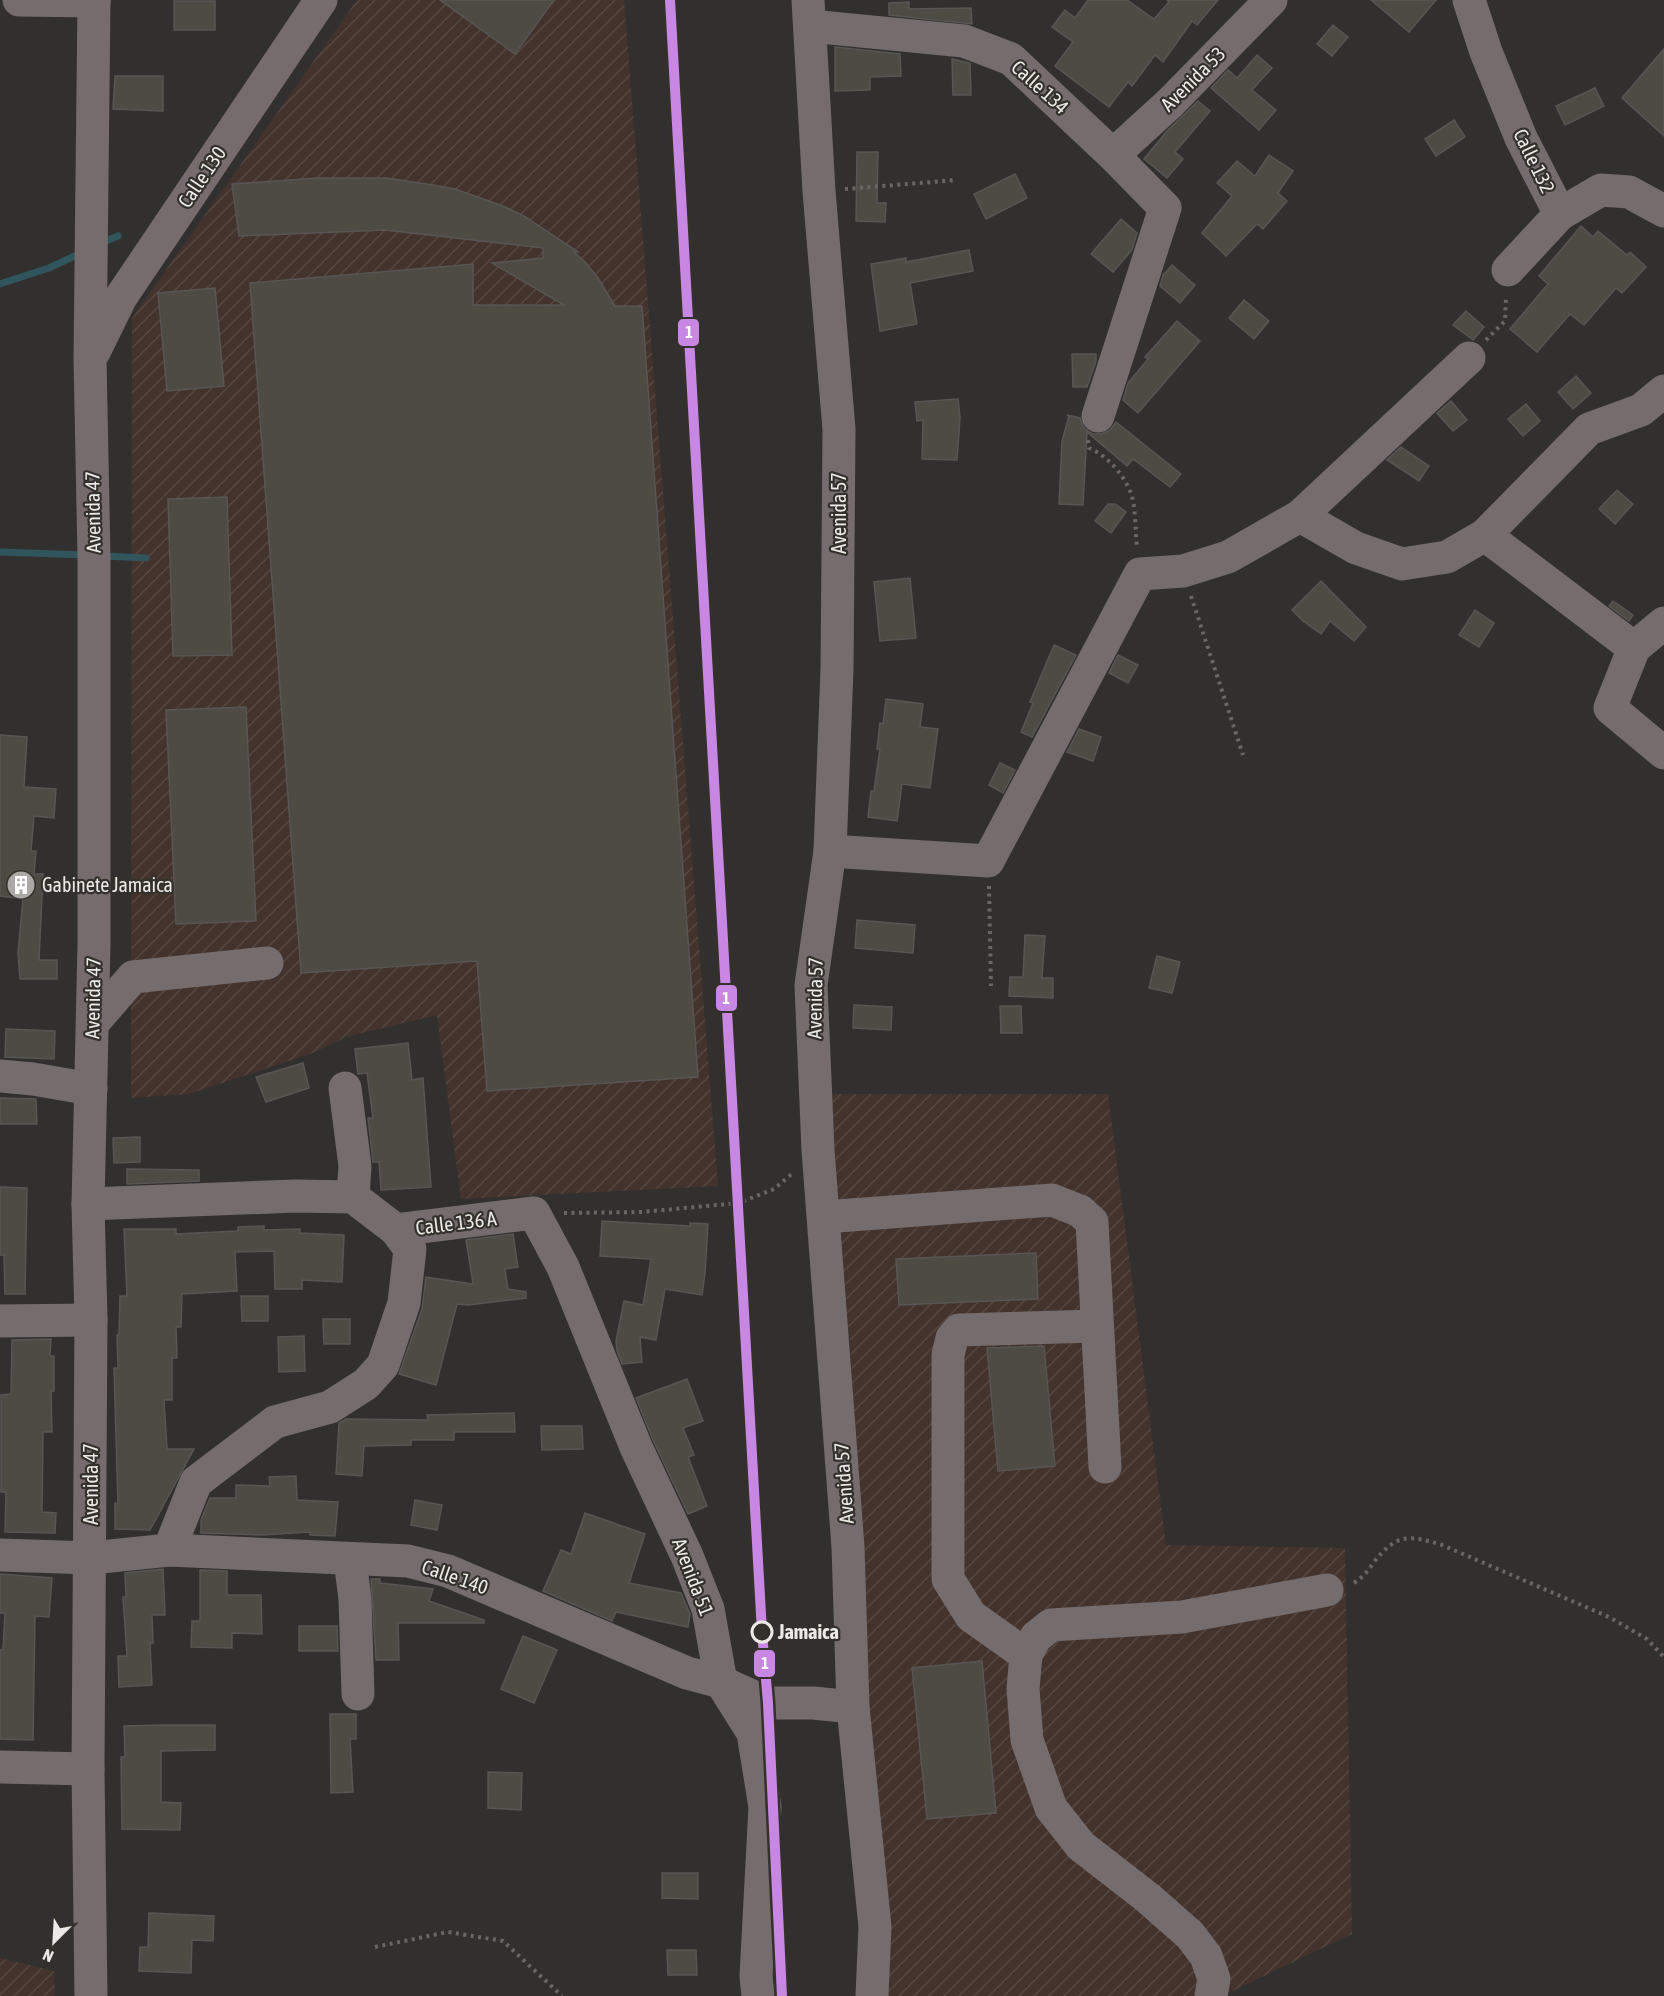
<svg xmlns="http://www.w3.org/2000/svg" width="1664" height="1996" font-family="'Asap Condensed',sans-serif">
	<style>
		.industrial { fill: url(#industrial-furrows) }
		.lines { fill: none; stroke-linecap: round; stroke-linejoin: round }
		.stream { stroke: #30555c; stroke-width: 7 }
		.building { fill: #4e4a44; stroke: #585654; stroke-width: 1.5 }
		.path { stroke: #6c6565; stroke-width: 4; stroke-dasharray: 3 4.5; stroke-linecap: butt }
		.minor { stroke: #756c6d; stroke-width: 33 }
		.major { stroke: #766c6d; stroke-width: 33 }
		.rail-1-casing { stroke: #34312c; stroke-width: 15 }
		.rail-1 { stroke: #c787e3; stroke-width: 10 }
		.stop-dot { fill: #34312c; stroke: #eceae7; stroke-width: 3 }
		.labels { text-anchor: middle; stroke-width: 4.5; stroke-linejoin: round; paint-order: stroke }
		.street-label { font-size: 20px; fill: #eceae7; stroke: #34312c }
		.poi-label { font-size: 20px; fill: #eceae7; stroke: #34312c; text-anchor: start }
		.stop-label { font-size: 20px; font-weight: bold; fill: #eceae7; stroke: #34312c; text-anchor: start }
		.line-badge { stroke: #34312c; stroke-width: 2 }
		.badge-label { font-size: 16px; text-anchor: middle; font-weight: bold; fill: #fff }
	</style>
	<defs>
		<pattern id="industrial-furrows" width="10" height="10" patternUnits="userSpaceOnUse" patternTransform="scale(1.5)"><rect width="10" height="10" fill="#43332c"/><path d="M-1 1l2-2M0 10L10 0M9 11l2-2" fill="none" stroke="#554740"/></pattern>
	</defs>
	<rect width="100%" height="100%" fill="#32302e"/>
	<g class="industrial">
		<polygon points="357,0 624,0 718,1186 461,1199 437,1015 346,1037 313,1053 189,1094 131,1098 132,318"/>
		<polygon points="829,1094 1108,1094 1166,1545 1345,1548 1352,1934 1222,1996 884,1996 850,1341 835,1225"/>
		<polygon points="0,1958 54,1971 55,1996 0,1996"/>
	</g>
	<g class="lines">
		<g class="stream">
			<polyline points="101,243 118,236"/>
			<polyline points="0,284 49,268 83,252"/>
			<polyline points="0,552 86,555"/>
			<polyline points="103,556 146,558"/>
		</g>
	</g>
	<g class="building">
		<polygon points="440,0 554,0 515,54"/>
		<polygon points="1088,0 1127,0 1154,19 1169,2 1167,0 1218,0 1197,25 1192,21 1163,62 1155,55 1132,86 1128,82 1109,107 1055,66 1073,42 1052,27 1065,10 1075,18"/>
		<polygon points="1371,0 1436,0 1409,32"/>
		<rect x="174" y="1" width="41" height="29"/>
		<polygon points="909,2 909,9 971,8 972,24 889,15 889,3"/>
		<polygon points="1333,25 1348,37 1332,56 1317,44"/>
		<polygon points="835,47 900,54 901,76 870,77 870,90 835,91"/>
		<polygon points="1664,49 1664,136 1622,98"/>
		<polygon points="1257,55 1272,68 1252,90 1276,110 1259,130 1211,88 1228,70 1237,78"/>
		<polygon points="952,59 970,63 971,95 953,95"/>
		<polygon points="115,76 163,76 163,111 113,109"/>
		<polygon points="1595,88 1604,106 1565,125 1556,106"/>
		<polygon points="1198,101 1210,111 1175,152 1183,159 1167,178 1144,159 1167,131"/>
		<polygon points="1454,120 1465,137 1436,156 1425,139"/>
		<polygon points="857,152 878,152 877,203 886,203 885,222 856,221"/>
		<polygon points="1269,155 1293,171 1278,193 1287,201 1263,229 1257,224 1226,256 1202,233 1232,196 1217,183 1237,161 1255,176"/>
		<polygon points="1015,174 1027,198 986,219 974,194"/>
		<polygon points="318,178 386,178 433,185 455,189 503,206 524,216 578,252 574,252 585,262 598,278 615,306 642,306 698,1077 487,1091 477,961 301,973 250,283 473,264 473,305 564,305 492,263 543,258 543,248 385,230 239,236 232,184"/>
		<polygon points="1121,219 1137,233 1132,250 1113,272 1091,254"/>
		<polygon points="1581,226 1593,237 1598,231 1627,255 1630,252 1646,267 1622,293 1616,288 1584,325 1570,314 1537,352 1510,329 1548,284 1539,276"/>
		<polygon points="969,250 973,271 910,283 917,324 880,331 871,264 906,258 906,262"/>
		<polygon points="1172,265 1195,285 1180,303 1160,286 1163,275"/>
		<polygon points="215,288 224,386 167,391 158,293"/>
		<polygon points="1244,300 1269,321 1254,339 1229,318"/>
		<polygon points="1466,311 1484,327 1473,340 1453,325"/>
		<polygon points="1177,321 1200,341 1138,413 1123,400 1128,383 1148,359 1145,357"/>
		<polygon points="1072,354 1096,354 1096,361 1087,387 1073,387"/>
		<polygon points="1576,376 1591,393 1573,409 1558,392"/>
		<polygon points="958,399 960,418 957,460 922,459 923,420 917,421 915,402"/>
		<polygon points="1451,401 1467,420 1453,431 1437,413"/>
		<polygon points="1526,404 1540,421 1523,436 1508,419"/>
		<polygon points="1067,415 1080,418 1084,428 1093,434 1101,434 1110,430 1116,422 1181,474 1170,487 1133,459 1127,466 1087,432 1083,505 1059,504 1062,441 1069,416"/>
		<polygon points="1401,447 1429,466 1419,481 1387,460"/>
		<polygon points="1617,490 1633,504 1615,524 1599,509"/>
		<polygon points="227,497 232,655 173,656 168,499"/>
		<polygon points="1108,504 1115,504 1126,512 1111,533 1095,521"/>
		<polygon points="910,578 916,638 880,641 874,582"/>
		<polygon points="1321,581 1366,627 1354,641 1330,621 1321,634 1303,621 1292,610"/>
		<polygon points="1613,601 1633,615 1629,621 1609,606"/>
		<polygon points="1475,610 1494,623 1479,647 1459,635"/>
		<polygon points="1054,645 1076,655 1032,737 1021,732 1033,703 1030,702"/>
		<polygon points="1118,655 1138,665 1128,683 1109,673"/>
		<polygon points="886,699 923,704 920,727 938,729 930,788 902,784 897,821 868,817 871,791 874,791 880,749 877,749 880,723 883,724"/>
		<polygon points="246,707 256,921 176,924 166,710"/>
		<polygon points="1079,729 1101,737 1093,761 1067,752"/>
		<polygon points="0,735 27,737 24,787 56,789 54,818 34,816 31,851 36,851 34,874 43,874 39,960 57,960 57,979 20,979 18,952 23,899 0,896"/>
		<polygon points="1000,763 1015,770 1003,793 989,785"/>
		<polygon points="857,920 915,925 913,953 855,948"/>
		<polygon points="1025,935 1045,936 1042,978 1053,978 1053,998 1009,996 1010,977 1023,977"/>
		<polygon points="1157,956 1180,962 1172,993 1149,988"/>
		<polygon points="854,1005 892,1007 891,1030 853,1028"/>
		<polygon points="1000,1006 1021,1006 1022,1033 1001,1033"/>
		<polygon points="6,1029 55,1031 54,1059 5,1057"/>
		<polygon points="408,1043 412,1080 423,1078 431,1187 381,1190 379,1162 373,1162 368,1118 373,1118 367,1073 358,1074 355,1049"/>
		<polygon points="303,1063 309,1088 266,1102 256,1077"/>
		<polygon points="0,1098 36,1099 37,1124 0,1124"/>
		<polygon points="140,1137 140,1162 114,1163 113,1138"/>
		<polygon points="127,1169 199,1170 199,1181 127,1184"/>
		<polygon points="0,1187 27,1188 25,1294 5,1294 4,1255 0,1255"/>
		<polygon points="602,1221 690,1226 690,1223 708,1224 705,1273 702,1295 665,1289 656,1340 640,1337 642,1362 622,1364 617,1351 616,1341 624,1301 643,1305 651,1259 600,1256"/>
		<polygon points="264,1226 264,1230 300,1229 300,1233 344,1235 342,1282 302,1280 302,1289 275,1289 274,1251 235,1252 237,1291 182,1294 181,1327 176,1327 177,1358 172,1358 172,1400 164,1400 167,1449 194,1449 150,1530 115,1529 115,1503 118,1504 114,1368 118,1368 117,1335 119,1334 120,1296 127,1296 124,1229 176,1229 176,1234 238,1231 238,1227"/>
		<polygon points="513,1234 518,1267 505,1269 508,1289 526,1292 526,1298 468,1305 457,1304 436,1385 399,1374 422,1309 426,1277 473,1284 466,1240"/>
		<polygon points="1036,1253 1038,1299 899,1305 896,1259"/>
		<polygon points="241,1296 268,1296 268,1321 242,1321"/>
		<polygon points="323,1319 350,1319 350,1344 324,1344"/>
		<polygon points="304,1336 305,1371 279,1372 278,1337"/>
		<polygon points="51,1339 50,1356 54,1356 54,1391 51,1391 52,1432 43,1432 42,1512 56,1513 55,1533 5,1532 6,1492 1,1492 1,1395 11,1394 12,1340"/>
		<polygon points="1044,1346 1055,1466 998,1471 987,1348"/>
		<polygon points="687,1379 703,1421 683,1428 694,1455 688,1457 707,1506 688,1514 653,1440 636,1398"/>
		<polygon points="514,1413 515,1432 454,1432 454,1440 411,1440 411,1445 364,1446 362,1476 336,1474 339,1423 346,1419 428,1420 427,1415"/>
		<polygon points="541,1426 582,1426 583,1449 542,1450"/>
		<polygon points="296,1476 297,1500 338,1502 335,1536 310,1535 310,1532 261,1535 201,1533 201,1520 210,1498 236,1498 236,1485 270,1486 269,1477"/>
		<polygon points="415,1500 442,1505 437,1530 411,1525"/>
		<polygon points="585,1513 645,1534 629,1583 681,1593 690,1614 688,1627 616,1612 612,1621 543,1591 561,1550 571,1554"/>
		<polygon points="163,1569 165,1615 152,1615 153,1643 150,1643 152,1685 119,1687 118,1656 127,1656 123,1597 126,1597 125,1573"/>
		<polygon points="200,1570 227,1571 227,1595 261,1595 262,1634 232,1633 232,1648 191,1647 192,1621 200,1621"/>
		<polygon points="0,1574 52,1578 49,1617 35,1616 33,1740 0,1739 0,1650 3,1650 5,1613 0,1613"/>
		<polygon points="371,1579 380,1579 380,1583 433,1589 429,1601 484,1620 484,1623 398,1623 399,1660 376,1660"/>
		<polygon points="299,1626 337,1626 338,1651 299,1651"/>
		<polygon points="523,1636 557,1650 534,1703 501,1689"/>
		<polygon points="982,1661 996,1813 927,1819 912,1668"/>
		<polygon points="330,1714 356,1714 356,1739 350,1739 353,1792 331,1793"/>
		<polygon points="164,1725 215,1725 215,1750 161,1751 161,1802 181,1803 180,1830 122,1829 121,1757 125,1757 124,1726"/>
		<polygon points="488,1772 522,1773 521,1810 488,1808"/>
		<polygon points="662,1873 698,1873 698,1899 662,1898"/>
		<polygon points="149,1913 214,1916 213,1941 192,1940 191,1973 139,1971 140,1947 148,1947"/>
		<polygon points="667,1950 696,1950 697,1975 668,1975"/>
	</g>
	<g class="lines">
		<g class="path">
			<polyline points="845,189 957,180"/>
			<polyline points="1486,340 1505,321 1506,298"/>
			<path d="M1088,440L1089,448C1108,456 1123,474 1131,493C1136,507 1135,532 1137,547"/>
			<polyline points="1191,596 1243,755"/>
			<polyline points="989,886 991,986"/>
			<polyline points="564,1213 642,1212 739,1203 774,1189 793,1173"/>
			<path d="M1354,1583C1363,1577 1368,1571 1374,1562C1397,1533 1409,1535 1442,1545L1609,1617L1647,1639L1664,1657"/>
			<polyline points="375,1947 448,1932 503,1941 562,1996"/>
		</g>
		<g class="minor">
			<polyline points="19,0 94,1"/>
			<polyline points="808,0 819,191 839,429 837,669 830,851 811,985 818,1150 848,1547 853,1707 875,1927 872,1996"/>
			<polyline points="1469,0 1486,52 1521,138 1560,214 1601,190 1629,192 1664,211"/>
			<polyline points="810,26 964,41 1011,59 1113,155 1165,208 1098,416"/>
			<polyline points="1113,155 1170,103 1271,0"/>
			<polyline points="1508,270 1560,214"/>
			<polyline points="1300,516 1356,548 1402,564 1447,557 1485,535 1589,429 1641,410 1664,391"/>
			<polyline points="1485,535 1634,648 1664,623"/>
			<polyline points="1634,648 1610,708 1664,753"/>
			<polyline points="830,851 988,861 1140,574 1183,571 1228,557 1300,516 1469,358"/>
			<polyline points="93,1023 133,977 267,963"/>
			<polyline points="0,1076 33,1079 91,1089"/>
			<polyline points="345,1088 355,1166 353,1197"/>
			<polyline points="88,1204 296,1196 353,1197 396,1230 410,1249 404,1303 383,1365 366,1384 330,1407 275,1422 196,1482 169,1550"/>
			<polyline points="824,1217 1052,1200 1080,1211 1092,1222 1105,1467"/>
			<polyline points="396,1230 534,1213 563,1267 636,1447 687,1556 708,1609 721,1682 753,1733 765,1807 756,1976 758,1996"/>
			<polyline points="0,1321 91,1320"/>
			<polyline points="0,1555 91,1558 169,1550 408,1561 448,1571 687,1673 721,1682 768,1703 813,1703 853,1707"/>
			<polyline points="350,1560 355,1599 358,1694"/>
			<polyline points="1026,1655 971,1616 948,1579 948,1355 952,1338 959,1330 1097,1326"/>
			<polyline points="0,1767 88,1769"/>
			<polyline points="1211,1996 1214,1979 1206,1956 1190,1935 1148,1898 1081,1846 1051,1808 1027,1740 1023,1689 1026,1655 1036,1637 1051,1625 1182,1617 1327,1590"/>
		</g>
		<g class="major">
			<polyline points="94,352 121,297 321,0"/>
			<polyline points="91,1996 88,1769 91,1320 88,1204 94,944 94,557 90,359 94,0"/>
		</g>
		<g class="rail-1-casing">
			<polyline id="rail-1" points="670,0 762,1632 768,1703 782,1996"/>
		</g>
		<use href="#rail-1" class="rail-1"/>
	</g>
	<defs>
		<g id="building-disc" transform="scale(1.5)"><circle r="9.5" fill="#aba9a6" stroke="#34312c"/><path d="M-4-6H4V6H1V3H-1V6H-4ZM-2.5-4.3h1.7v1.8h-1.7ZM.8-4.3h1.7v1.8H.8ZM-2.5-1h1.7V.8h-1.7ZM.8-1h1.7V.8H.8Z" fill="#fff"/></g>
	</defs>
	<g fill-rule="evenodd">
		<use href="#building-disc" x="21" y="885"/>
	</g>
	<circle class="stop-dot" cx="762" cy="1632" r="10"/>
	<g class="labels">
		<g class="street-label">
			<text transform="translate(1193 79) rotate(-45)" y="7">Avenida 53</text>
			<text transform="translate(1040 87) rotate(42)" y="7">Calle 134</text>
			<text transform="translate(1534 161) rotate(64)" y="7">Calle 132</text>
			<text transform="translate(202 177) rotate(-56)" y="7">Calle 130</text>
			<text transform="translate(93 512) rotate(-91)" y="7">Avenida 47</text>
			<text transform="translate(839 513) rotate(-90)" y="7">Avenida 57</text>
			<text transform="translate(93 998) rotate(-89)" y="7">Avenida 47</text>
			<text transform="translate(815 998) rotate(-89)" y="7">Avenida 57</text>
			<text transform="translate(456 1223) rotate(-7)" y="7">Calle 136 A</text>
			<text transform="translate(844 1483) rotate(-94)" y="7">Avenida 57</text>
			<text transform="translate(91 1484) rotate(-90)" y="7">Avenida 47</text>
			<text transform="translate(455 1577) rotate(19)" y="7">Calle 140</text>
			<text transform="translate(693 1577) rotate(69)" y="7">Avenida 51</text>
		</g>
		<g class="poi-label">
			<text x="42" y="892">Gabinete Jamaica</text>
		</g>
		<g class="stop-label">
			<text x="778" y="1639">Jamaica</text>
		</g>
	</g>
	<g class="line-badge">
		<rect x="677" y="318" width="23" height="29" rx="6" fill="#c787e3"/>
		<rect x="715" y="984" width="23" height="28" rx="6" fill="#c787e3"/>
		<rect x="753" y="1649" width="23" height="29" rx="6" fill="#c787e3"/>
	</g>
	<g class="badge-label">
		<text x="689" y="338">1</text>
		<text x="726" y="1004">1</text>
		<text x="765" y="1669">1</text>
	</g>
	<g transform="translate(54 1942) rotate(204)" stroke="#34312c" stroke-width="4.5" paint-order="stroke">
	<path d="M0-4.5L10 22L0 15L-10 22Z" fill="#eceae7"/>
	<text y="-9" font-size="16" font-weight="bold" text-anchor="middle" fill="#eceae7">N</text>
	</g>
</svg>
